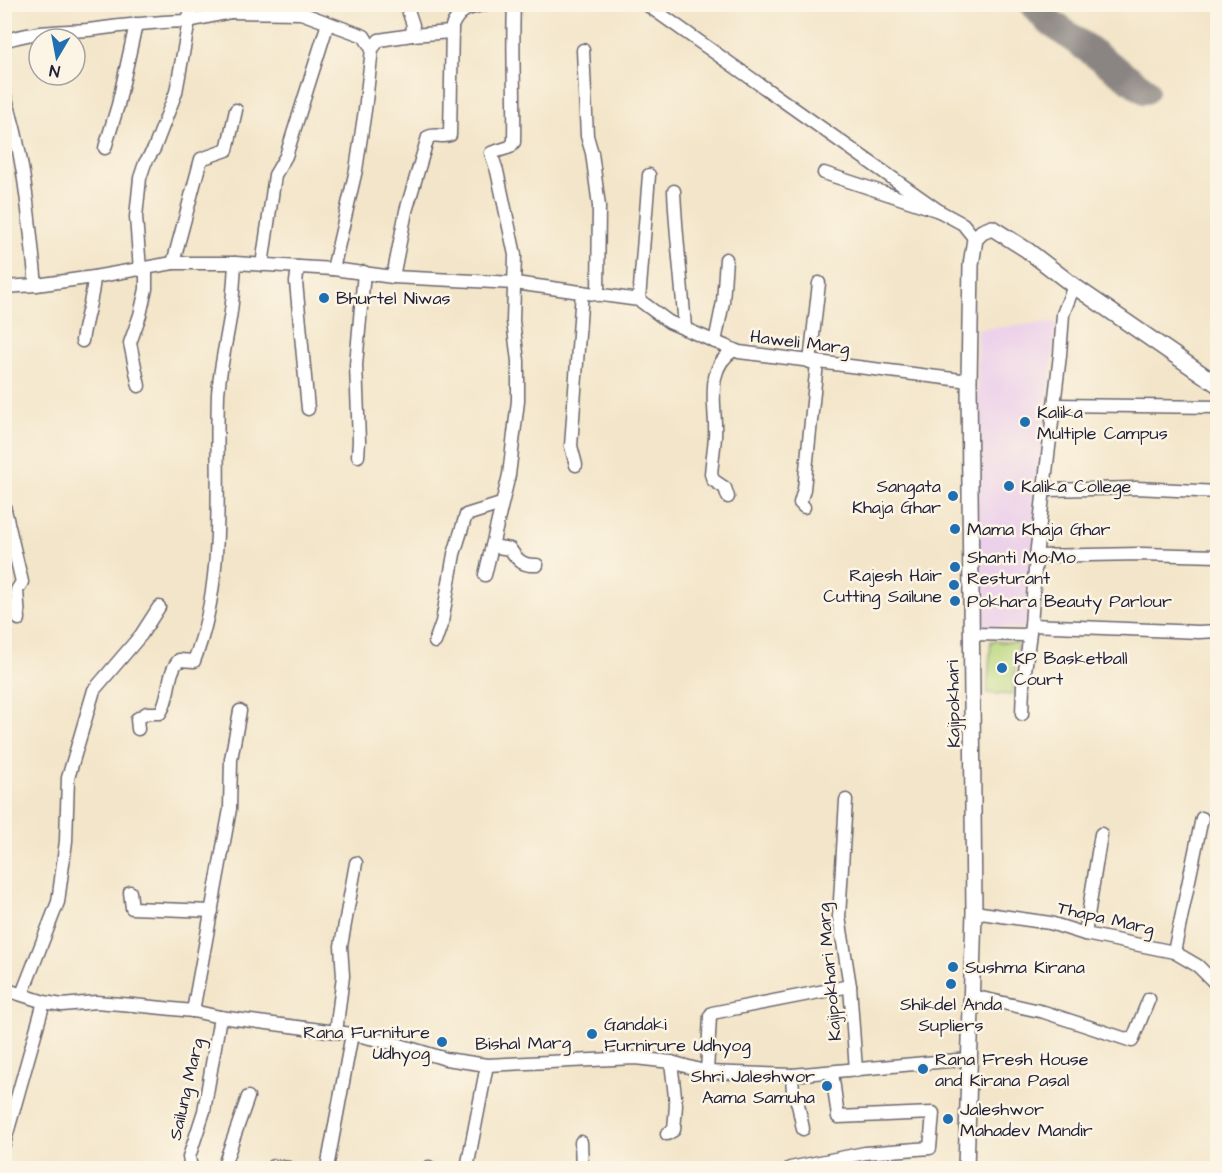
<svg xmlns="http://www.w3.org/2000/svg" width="1222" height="1173" font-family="'Architects Daughter',sans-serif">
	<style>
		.built { fill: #ecd1ea }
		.green { fill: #bad77d; stroke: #6e7c5c; stroke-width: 1.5 }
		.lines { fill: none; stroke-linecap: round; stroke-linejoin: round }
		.taxiway { stroke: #8a8482; stroke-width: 28 }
		.minor-casing { stroke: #6b666d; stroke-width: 15 }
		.major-casing { stroke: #6b666d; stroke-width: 18 }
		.minor { stroke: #fff; stroke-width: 12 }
		.major { stroke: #fff; stroke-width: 15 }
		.poi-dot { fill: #1f6fb2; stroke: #fcf5e5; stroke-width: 2 }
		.labels { text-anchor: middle; stroke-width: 5; stroke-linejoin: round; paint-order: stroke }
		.poi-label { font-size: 18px; fill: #22223b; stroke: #fcf5e5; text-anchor: start }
		.street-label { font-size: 18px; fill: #22223b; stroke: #fcf5e5 }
	</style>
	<rect width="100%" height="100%" fill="#fcf5e5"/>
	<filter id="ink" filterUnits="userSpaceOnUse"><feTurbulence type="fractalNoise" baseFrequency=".0167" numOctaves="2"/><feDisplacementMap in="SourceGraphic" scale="12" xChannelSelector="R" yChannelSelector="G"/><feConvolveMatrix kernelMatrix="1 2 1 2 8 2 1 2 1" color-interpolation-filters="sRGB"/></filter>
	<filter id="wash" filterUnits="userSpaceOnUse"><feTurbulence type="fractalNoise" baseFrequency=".008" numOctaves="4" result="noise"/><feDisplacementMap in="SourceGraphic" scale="24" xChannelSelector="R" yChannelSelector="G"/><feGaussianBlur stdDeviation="1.35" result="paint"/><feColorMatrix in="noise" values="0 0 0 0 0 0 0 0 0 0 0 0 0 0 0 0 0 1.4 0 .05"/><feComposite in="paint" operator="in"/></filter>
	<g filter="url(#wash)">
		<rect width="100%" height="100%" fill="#f3e5c9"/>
		<polygon class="built" points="1056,322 1026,629 976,625 978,329"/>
		<polygon class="green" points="991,641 1017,643 1013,695 987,693"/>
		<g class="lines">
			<polyline class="taxiway" points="1033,4 1047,20 1145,90"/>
		</g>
	</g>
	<g filter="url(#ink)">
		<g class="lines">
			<g class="minor-casing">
				<g id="minor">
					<polyline points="191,4 189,21 231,12"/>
					<polyline points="232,4 231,12 301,13 364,36 372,49 365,110 356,170 333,269"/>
					<polyline points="646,4 939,211"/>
					<polyline points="412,35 451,32"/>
					<path d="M4,41C32,31 59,32 87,30C121,26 155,21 189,21L176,92L154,149L145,163L140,178L136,217L140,270"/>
					<polyline points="372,49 379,40 412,35 413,25 406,4"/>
					<polyline points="583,50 587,136 592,153 599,206 598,295"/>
					<path d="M4,93C25,155 29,221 36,285"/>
					<polyline points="105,148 118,105 136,24"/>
					<polyline points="824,173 939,211 963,224 975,239"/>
					<path d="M674,191C676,237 682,283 685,329"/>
					<polyline points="173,263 201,159 227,150 236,110"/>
					<polyline points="262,265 275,175 286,156 328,23"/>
					<polyline points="298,267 296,282 308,409"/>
					<path d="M393,277L406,211L428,137C435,133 442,138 450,135L452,26C460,9 468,8 486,4"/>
					<polyline points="4,287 36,285 94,277 173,263 235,263 333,269 393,277 515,283 639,300 669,322 739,352 969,381"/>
					<polyline points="639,300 649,175"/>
					<path d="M82,341C85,318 93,299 94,277"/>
					<polyline points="715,342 723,302 726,259"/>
					<polyline points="810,362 819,283"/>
					<polyline points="139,386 130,343 140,315 146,289 146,269"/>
					<polyline points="1054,405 1218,407"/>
					<polyline points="358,456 359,441 356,365 364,272"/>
					<polyline points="576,465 571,446 582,292"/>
					<polyline points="1045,490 1136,488 1218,492"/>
					<path d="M728,497L725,488L713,480L711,474C712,462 714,449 715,437C717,408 703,369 734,350"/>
					<polyline points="4,506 22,582 17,590 19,619"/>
					<polyline points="804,507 800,503 804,489 817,363"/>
					<path d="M492,546L510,549C518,561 523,566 537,565"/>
					<polyline points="1036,556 1060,355 1063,314 1074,286"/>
					<path d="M485,575L509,475L518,401V361L513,321L515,255L497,171L491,153L510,147L514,142C515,96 512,50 514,4"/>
					<polyline points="1031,625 1199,632 1218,631"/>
					<polyline points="972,634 1029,635"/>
					<polyline points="435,642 442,622 454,554 466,515 501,504"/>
					<polyline points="1022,714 1023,686 1031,625 1036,556 1141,554 1218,556"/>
					<path d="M138,729L137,719L147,713H160C171,697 166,674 179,660L194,661C227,577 215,483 218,394C220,368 226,343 230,318C233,300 234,281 235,263"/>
					<polyline points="846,800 839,917 850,986 856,1070"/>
					<polyline points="130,892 132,908 212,911"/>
					<polyline points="974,912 1050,923 1085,934 1174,952 1198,966 1218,986"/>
					<polyline points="1085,934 1101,834"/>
					<polyline points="1174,952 1202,818"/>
					<polyline points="4,989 44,1002 62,1005 96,1002 133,1005 193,1011 220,1017 352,1034 396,1044 446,1059 487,1065 635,1058 671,1062 707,1072 792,1075 970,1059"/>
					<polyline points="22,994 58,902 66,841 68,778 94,690 141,635 159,607"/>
					<polyline points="972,996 1044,1012 1132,1041 1149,999"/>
					<polyline points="193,1011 230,809 231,759 240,711"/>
					<polyline points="336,1032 343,976 341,946 356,863"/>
					<polyline points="707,1072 710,1016 712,1013 850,986"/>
					<polyline points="792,1075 793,1092 798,1104 803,1129"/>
					<polyline points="667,1134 674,1130 676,1105 671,1062"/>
					<polyline points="581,1142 582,1168"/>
					<polyline points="4,1144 44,1002"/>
					<polyline points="273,1166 289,1168"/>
					<polyline points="191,1168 189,1157 204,1111 220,1017"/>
					<polyline points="223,1168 248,1097"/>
					<polyline points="327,1168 352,1034"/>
					<polyline points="429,1168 429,1167"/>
					<polyline points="467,1168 487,1065"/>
					<polyline points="790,1168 865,1153 930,1148 933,1113 838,1117 832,1072"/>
				</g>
			</g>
			<g class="major-casing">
				<polyline id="major" points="966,1168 974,912 969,381 971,265 975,239 982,232 992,228 1027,250 1074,286 1218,385"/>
			</g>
			<use href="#minor" class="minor"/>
			<use href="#major" class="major"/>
		</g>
	</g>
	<g class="poi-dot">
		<circle cx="324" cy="298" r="6"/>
		<circle cx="1025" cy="422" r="6"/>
		<circle cx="1009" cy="486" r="6"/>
		<circle cx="953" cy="496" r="6"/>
		<circle cx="955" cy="529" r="6"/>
		<circle cx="955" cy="567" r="6"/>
		<circle cx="954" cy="585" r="6"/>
		<circle cx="955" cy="601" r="6"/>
		<circle cx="1002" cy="668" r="6"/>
		<circle cx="953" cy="967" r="6"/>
		<circle cx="951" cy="984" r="6"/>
		<circle cx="592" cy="1034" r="6"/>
		<circle cx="442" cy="1042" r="6"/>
		<circle cx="923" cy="1069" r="6"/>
		<circle cx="827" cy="1086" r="6"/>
		<circle cx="948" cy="1119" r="6"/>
	</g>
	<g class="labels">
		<g class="poi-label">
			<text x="336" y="304">Bhurtel Niwas</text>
			<text x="1037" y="418">Kalika<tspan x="1037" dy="21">Multiple Campus</tspan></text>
			<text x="941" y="492" text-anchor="end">Sangata<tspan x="941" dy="21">Khaja Ghar</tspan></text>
			<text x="1021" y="492">Kalika College</text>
			<text x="967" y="535">Mama Khaja Ghar</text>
			<text x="967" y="563">Shanti Mo:Mo<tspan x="967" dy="21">Resturant</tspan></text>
			<text x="942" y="581" text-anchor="end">Rajesh Hair<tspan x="942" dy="21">Cutting Sailune</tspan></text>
			<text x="967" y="607">Pokhara Beauty Parlour</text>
			<text x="1014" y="664">KP Basketball<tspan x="1014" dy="21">Court</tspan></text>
			<text x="965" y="973">Sushma Kirana</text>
			<text x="951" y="1010" text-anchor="middle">Shikdel Anda<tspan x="951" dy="21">Supliers</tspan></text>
			<text x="604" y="1030">Gandaki<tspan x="604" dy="21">Furnirure Udhyog</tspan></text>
			<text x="430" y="1038" text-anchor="end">Rana Furniture<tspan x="430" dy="21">Udhyog</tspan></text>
			<text x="935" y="1065">Rana Fresh House<tspan x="935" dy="21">and Kirana Pasal</tspan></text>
			<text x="815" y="1082" text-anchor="end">Shri Jaleshwor<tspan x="815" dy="21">Aama Samuha</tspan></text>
			<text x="960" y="1115">Jaleshwor<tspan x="960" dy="21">Mahadev Mandir</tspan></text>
		</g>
		<g class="street-label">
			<text transform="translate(800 342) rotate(7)" y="6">Haweli Marg</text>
			<text transform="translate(953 704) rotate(-91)" y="6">Kajipokhari</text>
			<text transform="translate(1106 918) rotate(13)" y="6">Thapa Marg</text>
			<text transform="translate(829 972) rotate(-95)" y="6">Kajipokhari Marg</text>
			<text transform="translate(523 1043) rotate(-1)" y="6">Bishal Marg</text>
			<text transform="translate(186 1089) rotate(-77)" y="6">Sailung Marg</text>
		</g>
	</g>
	<rect width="1222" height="1173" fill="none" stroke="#fcf5e5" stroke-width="24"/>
	<g transform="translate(57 57) rotate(190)"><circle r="28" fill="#fcf5e5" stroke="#a5a1a1" stroke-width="1.5"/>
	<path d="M0-4.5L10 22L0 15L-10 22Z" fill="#1f6fb2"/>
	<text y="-9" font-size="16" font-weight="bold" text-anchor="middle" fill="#22223b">N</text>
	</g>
</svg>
